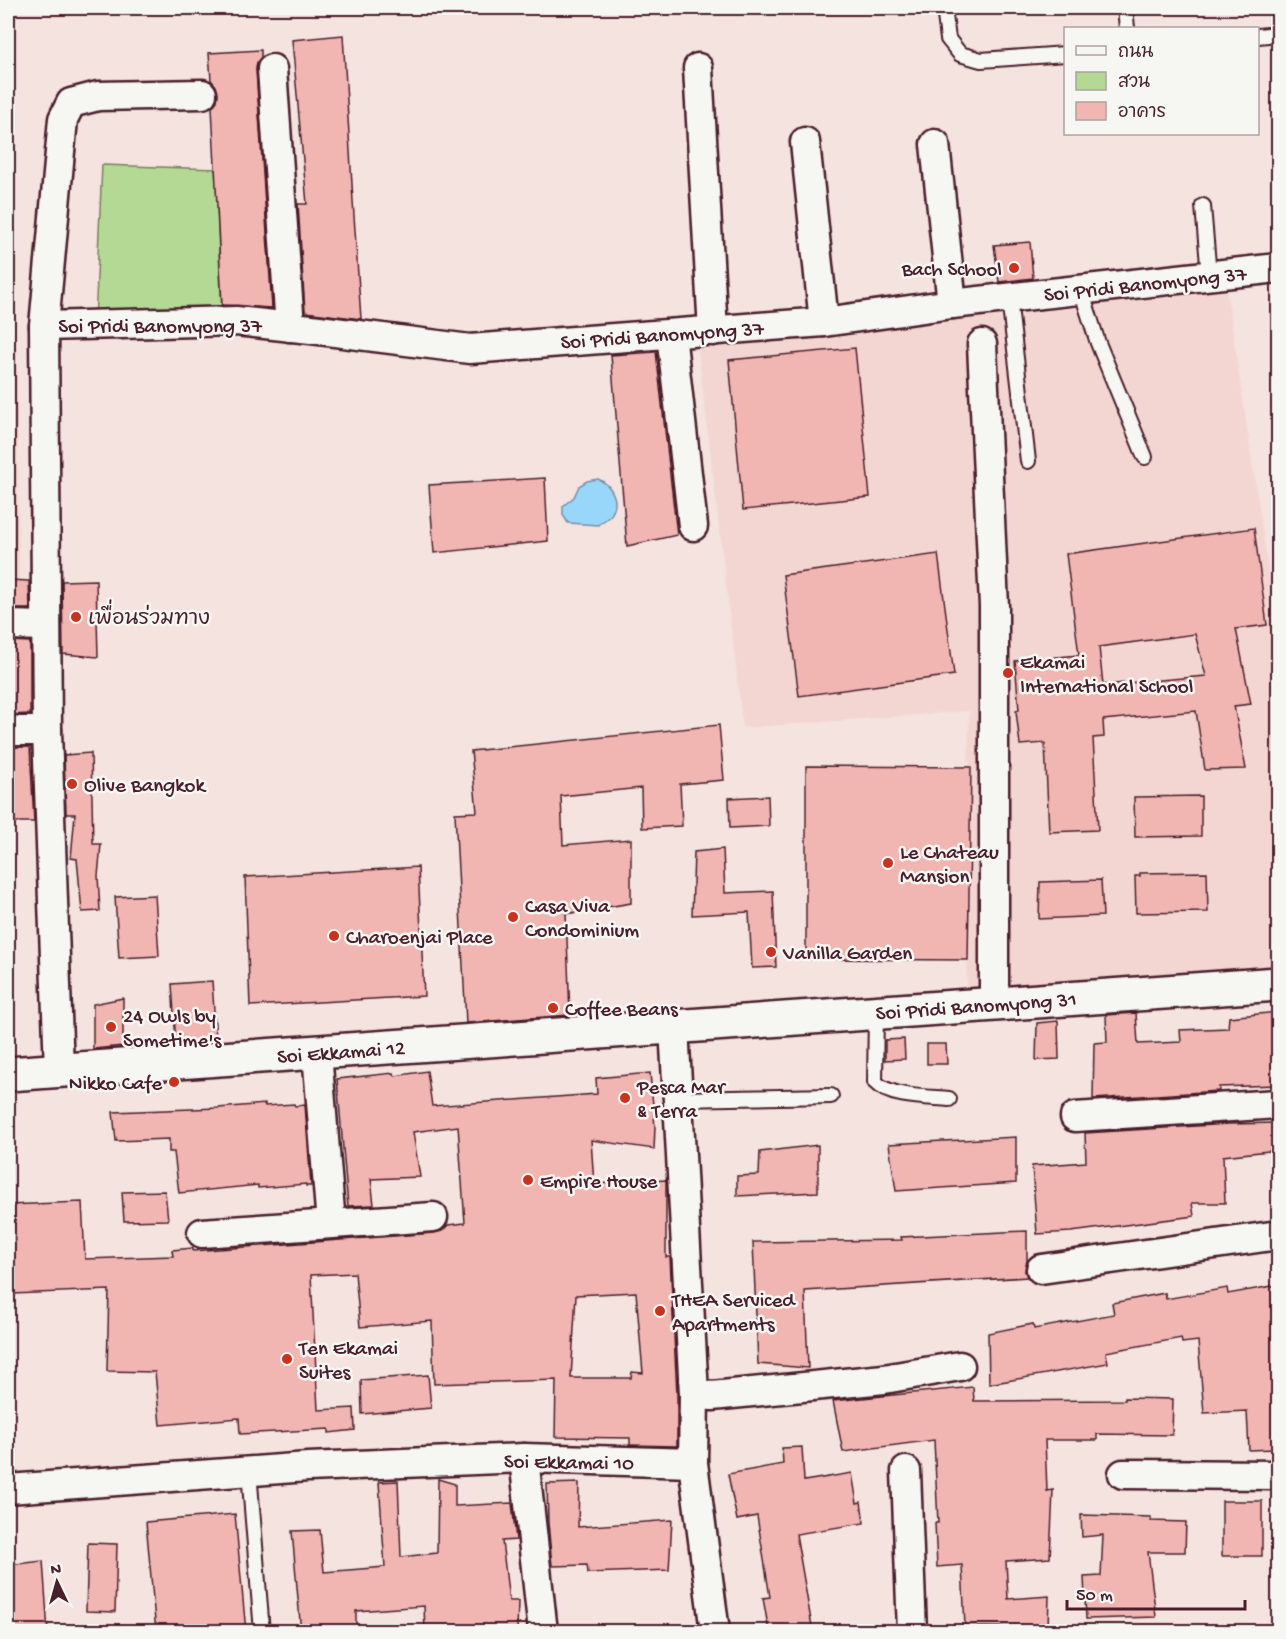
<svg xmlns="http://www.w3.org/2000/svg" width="1286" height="1639" font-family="'Gochi Hand','Playpen Sans Thai',sans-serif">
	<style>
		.built { fill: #f3d6d2 }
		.green { fill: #b4d994; stroke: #7f7c60; stroke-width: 1.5 }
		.water { fill: #98d7fa; stroke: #798da7; stroke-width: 1.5 }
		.building { fill: #f1b6b2; stroke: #4a1f2b; stroke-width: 1.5; fill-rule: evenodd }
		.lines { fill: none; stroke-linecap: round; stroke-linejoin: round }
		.lane-casing { stroke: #4a1f2b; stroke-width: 18 }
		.street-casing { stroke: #4a1f2b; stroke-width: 33 }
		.secondary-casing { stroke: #4a1f2b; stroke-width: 38 }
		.lane { stroke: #f6f6f2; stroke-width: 14 }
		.street { stroke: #f6f6f2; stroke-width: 28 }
		.secondary { stroke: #f6f6f2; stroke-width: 33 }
		.poi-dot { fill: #c8321e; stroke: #f6f6f2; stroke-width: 2 }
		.labels { text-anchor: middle; stroke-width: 5; stroke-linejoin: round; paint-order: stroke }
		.poi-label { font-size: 21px; fill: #4a1f2b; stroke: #f6f6f2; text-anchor: start }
		.street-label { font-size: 21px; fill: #4a1f2b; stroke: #f6f6f2 }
	</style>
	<rect width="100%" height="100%" fill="#f4e3df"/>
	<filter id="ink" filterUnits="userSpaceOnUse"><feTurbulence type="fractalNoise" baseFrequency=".0167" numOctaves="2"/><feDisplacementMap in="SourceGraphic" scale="12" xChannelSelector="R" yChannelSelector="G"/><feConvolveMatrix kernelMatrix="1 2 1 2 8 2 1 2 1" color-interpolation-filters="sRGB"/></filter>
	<g filter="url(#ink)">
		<g class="built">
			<polygon points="1224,274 1278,635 1278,984 967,1006 969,711 743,728 696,332"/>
			<polygon points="8,347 17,348 19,582 8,582"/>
		</g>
		<polygon class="green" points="102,165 215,169 217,195 267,193 269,206 217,209 222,317 95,322"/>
		<path class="water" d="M598,479C612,485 621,502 610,516C607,519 601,522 598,525L568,523L563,515V506L574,497L579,486L587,481Z"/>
		<g class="building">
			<polygon points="343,35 353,201 361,319 305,312 298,204 307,204 292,40"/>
			<polygon points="261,50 261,57 257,62 256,70 272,308 222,305 212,107 217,101 218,93 216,86 211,80 209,53"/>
			<polygon points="1030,242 1033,278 999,282 994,245"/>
			<polygon points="855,348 870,497 743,510 729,360"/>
			<polygon points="656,352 677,535 627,546 611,355"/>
			<polygon points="545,478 548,541 434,553 429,485"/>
			<path d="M1254,528L1267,625L1236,629L1251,704L1234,706L1246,769L1205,770L1196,711L1103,720L1104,737L1093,738L1098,830L1049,832L1045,743L1020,745L1016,711L1019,710L1015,661L1079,655L1066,554ZM1195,634L1206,676L1103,685L1099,647Z"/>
			<polygon points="938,554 954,675 799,696 783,575"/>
			<polygon points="8,580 29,581 30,609 8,609"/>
			<polygon points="96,580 98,657 63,654 62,581"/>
			<polygon points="8,641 30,642 30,714 8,715"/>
			<polygon points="719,725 724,780 680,784 682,826 642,828 641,788 561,796 563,845 631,839 631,903 566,914 570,1015 466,1023 455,813 477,812 471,751"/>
			<polygon points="8,747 30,747 34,822 8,822"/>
			<polygon points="91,753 93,844 101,844 98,876 100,911 82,912 77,859 71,858 75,814 66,814 64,755"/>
			<polygon points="806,766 971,767 968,960 806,959"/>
			<polygon points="768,796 769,826 730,828 729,798"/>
			<polygon points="1201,796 1201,836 1135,837 1134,797"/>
			<polygon points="723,849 725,893 773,891 776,967 752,968 749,912 692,915 694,852"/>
			<polygon points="418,867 424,996 250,1006 245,877"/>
			<polygon points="1207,872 1208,912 1136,913 1135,876 1140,876 1140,873"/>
			<polygon points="1101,880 1103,916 1039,919 1040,882"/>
			<polygon points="155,895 159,956 119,958 115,897"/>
			<polygon points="212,981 216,1040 176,1043 172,984"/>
			<polygon points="123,998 123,1046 93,1049 93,1004"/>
			<polygon points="1278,1012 1278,1043 1275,1044 1276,1085 1219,1087 1219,1091 1093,1099 1094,1043 1107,1042 1106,1015 1136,1013 1138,1044 1181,1042 1180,1030 1228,1028 1229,1017"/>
			<polygon points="1058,1021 1059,1059 1036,1060 1037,1023"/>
			<polygon points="904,1039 905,1059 885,1060 885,1040"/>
			<polygon points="927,1044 946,1044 947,1064 927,1064"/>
			<path d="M427,1071L432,1106L597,1094L596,1078L650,1073L655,1127L654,1149L591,1140L594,1184L666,1180V1257H670L677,1394V1446L630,1445V1438L555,1437L556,1380L434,1384L432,1321L360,1327L355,1273L311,1275L318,1410L354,1408L355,1430L329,1433V1429L240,1434L239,1418L160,1425L155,1372L107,1371L109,1290L12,1294L8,1205L82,1202L85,1259L173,1256L172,1250L193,1248V1251L434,1233L442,1231L448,1225L465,1223L458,1126L413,1132L420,1177L371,1179L374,1205L348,1206L337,1079L394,1073L395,1076ZM636,1292L643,1373L632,1372L631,1378H571L576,1295Z"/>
			<polygon points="265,1104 265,1106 294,1104 295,1106 305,1105 311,1186 306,1186 306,1184 258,1188 258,1185 179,1193 174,1152 169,1152 169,1139 116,1141 113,1112 218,1108"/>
			<polygon points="1278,1123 1278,1150 1223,1156 1225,1203 1192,1203 1194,1216 1071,1232 1037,1234 1032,1166 1086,1162 1085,1133 1229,1124"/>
			<polygon points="1016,1137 1016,1183 896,1191 889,1144"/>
			<polygon points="818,1145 818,1192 737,1196 737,1176 759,1175 760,1152"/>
			<polygon points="165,1191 168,1220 124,1221 122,1192"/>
			<polygon points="1027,1231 1027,1261 1025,1271 1027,1277 805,1291 808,1368 758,1364 753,1242 902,1240 901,1237"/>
			<polygon points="1278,1285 1278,1403 1273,1403 1275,1449 1249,1450 1247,1411 1204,1413 1198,1341 1182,1343 1181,1338 1106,1352 1108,1363 989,1384 988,1333 1033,1324 1034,1329 1114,1314 1112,1303 1165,1293 1166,1299 1227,1288 1228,1294"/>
			<polygon points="428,1375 431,1408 362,1414 361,1380"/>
			<polygon points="973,1387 974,1401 1125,1400 1125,1398 1173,1399 1172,1435 1097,1434 1097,1440 1045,1440 1047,1491 1053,1490 1050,1558 1006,1561 1008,1599 1049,1596 1048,1628 965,1627 962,1565 937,1567 935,1523 938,1523 934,1440 843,1452 833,1401"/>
			<polygon points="802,1447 804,1481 852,1473 857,1503 861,1502 864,1523 796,1534 813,1632 769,1632 763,1598 770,1597 757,1516 737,1520 728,1474 783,1464 782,1448"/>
			<polygon points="438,1479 455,1484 455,1506 512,1503 516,1540 502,1541 509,1601 518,1601 517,1632 425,1632 424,1606 356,1611 356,1632 301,1632 292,1531 320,1530 324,1572 385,1567 379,1482 398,1481 401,1557 437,1553"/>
			<polygon points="579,1483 578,1527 672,1520 669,1570 588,1573 587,1565 552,1566 548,1522 547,1484"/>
			<rect x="1222" y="1501" width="40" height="55"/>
			<polygon points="235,1514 246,1632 156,1632 146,1522"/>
			<polygon points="1081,1515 1151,1517 1151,1521 1186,1522 1185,1552 1148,1552 1156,1617 1086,1619 1084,1577 1101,1576 1103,1535 1082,1537"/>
			<polygon points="88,1543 117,1544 115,1612 86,1611"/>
			<polygon points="43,1561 48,1632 8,1632 8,1565"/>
		</g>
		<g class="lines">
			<g class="lane-casing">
				<g id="lane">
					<polyline points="949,8 944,8 948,39 960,54 981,60 1066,54"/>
					<polyline points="1125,8 1127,28"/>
					<polyline points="1258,36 1278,34"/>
					<polyline points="1203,206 1209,276"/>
					<polyline points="1081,290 1098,343 1145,457"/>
					<polyline points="1009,298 1028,461"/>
					<path d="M876,1012L875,1082C890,1098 928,1097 949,1099"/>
					<polyline points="678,1099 831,1096"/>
					<polyline points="249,1471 262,1632"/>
				</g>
			</g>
			<g class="street-casing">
				<g id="street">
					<polyline points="698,68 713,331"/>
					<polyline points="272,69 290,327"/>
					<polyline points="805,142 824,322"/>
					<polyline points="935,144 952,304"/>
					<polyline points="44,326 236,321 311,329 470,349 824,322 952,304 1278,268"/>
					<polyline points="671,334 693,526"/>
					<polyline points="982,344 994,606 994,1004"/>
					<polyline points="8,625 46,626"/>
					<polyline points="8,731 47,731"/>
					<polyline points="317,1053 331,1224"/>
					<polyline points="59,1070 47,731 44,326 63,119 71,103 98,96 202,94"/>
					<polyline points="1075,1117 1278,1104"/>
					<polyline points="202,1233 433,1217"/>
					<polyline points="1041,1269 1278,1235"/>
					<polyline points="694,1394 712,1396 884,1379 960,1366"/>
					<polyline points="524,1458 543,1632"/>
					<polyline points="693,1463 715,1632"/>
					<polyline points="906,1471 912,1632"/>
					<polyline points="1123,1474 1278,1475"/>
					<polyline points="8,1489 308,1467 524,1458 693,1463 694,1394 674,1027"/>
				</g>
			</g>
			<g class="secondary-casing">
				<polyline id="secondary" points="8,1074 1278,984"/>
			</g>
			<use href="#lane" class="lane"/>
			<use href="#street" class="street"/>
			<use href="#secondary" class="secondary"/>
		</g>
	</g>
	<g class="poi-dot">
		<circle cx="1014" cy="268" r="6"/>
		<circle cx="76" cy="617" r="6"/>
		<circle cx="1008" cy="673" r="6"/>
		<circle cx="72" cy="784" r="6"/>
		<circle cx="888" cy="863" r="6"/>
		<circle cx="513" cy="917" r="6"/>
		<circle cx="334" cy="936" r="6"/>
		<circle cx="771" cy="952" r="6"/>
		<circle cx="553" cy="1008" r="6"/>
		<circle cx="111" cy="1027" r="6"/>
		<circle cx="174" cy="1082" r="6"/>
		<circle cx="625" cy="1098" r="6"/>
		<circle cx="528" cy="1180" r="6"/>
		<circle cx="660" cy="1311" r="6"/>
		<circle cx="287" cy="1359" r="6"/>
	</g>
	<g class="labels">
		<g class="poi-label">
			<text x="1002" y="275" text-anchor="end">Bach School</text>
			<text x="88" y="624">เพื่อนร่วมทาง</text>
			<text x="1020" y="668">Ekamai<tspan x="1020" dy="24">International School</tspan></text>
			<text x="84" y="791">Olive Bangkok</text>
			<text x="900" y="858">Le Chateau<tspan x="900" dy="24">Mansion</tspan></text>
			<text x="525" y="912">Casa Viva<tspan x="525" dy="24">Condominium</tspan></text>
			<text x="346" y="943">Charoenjai Place</text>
			<text x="783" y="959">Vanilla Garden</text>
			<text x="565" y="1015">Coffee Beans</text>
			<text x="123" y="1022">24 Owls by<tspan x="123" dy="24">Sometime's</tspan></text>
			<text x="162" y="1089" text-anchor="end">Nikko Cafe</text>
			<text x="637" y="1093">Pesca Mar<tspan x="637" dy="24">&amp; Terra</tspan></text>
			<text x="540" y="1187">Empire House</text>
			<text x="672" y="1306">THEA Serviced<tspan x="672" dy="24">Apartments</tspan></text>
			<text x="299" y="1354">Ten Ekamai<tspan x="299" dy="24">Suites</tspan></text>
		</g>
		<g class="street-label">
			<text transform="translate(1145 283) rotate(-6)" y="7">Soi Pridi Banomyong 37</text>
			<text x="160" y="332">Soi Pridi Banomyong 37</text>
			<text transform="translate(662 334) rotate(-4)" y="7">Soi Pridi Banomyong 37</text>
			<text transform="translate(976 1005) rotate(-4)" y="7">Soi Pridi Banomyong 31</text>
			<text transform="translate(341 1051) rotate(-4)" y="7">Soi Ekkamai 12</text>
			<text transform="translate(569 1461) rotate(1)" y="7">Soi Ekkamai 10</text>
		</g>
	</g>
	<rect width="1286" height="1639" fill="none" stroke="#f6f6f2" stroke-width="30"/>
	<rect x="15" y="15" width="1256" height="1609" fill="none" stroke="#4a1f2b" stroke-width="2" filter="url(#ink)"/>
	<rect x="1064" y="27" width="195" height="108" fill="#f6f6f2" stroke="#b1a0a2" stroke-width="1.5"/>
	<rect x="1076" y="46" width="30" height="9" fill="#f6f6f2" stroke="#b1a0a2" stroke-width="1.5"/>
	<text x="1118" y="57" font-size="18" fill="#4a1f2b">ถนน</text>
	<rect x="1076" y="72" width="30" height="18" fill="#b4d994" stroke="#b1a0a2" stroke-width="1.5"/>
	<text x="1118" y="87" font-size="18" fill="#4a1f2b">สวน</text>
	<rect x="1076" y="102" width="30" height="18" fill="#f1b6b2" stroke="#b1a0a2" stroke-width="1.5"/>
	<text x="1118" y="117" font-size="18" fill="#4a1f2b">อาคาร</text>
	<g transform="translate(57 1582) rotate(355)" stroke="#f6f6f2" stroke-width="4.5" paint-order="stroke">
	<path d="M0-4.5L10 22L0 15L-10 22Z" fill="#4a1f2b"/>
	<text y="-9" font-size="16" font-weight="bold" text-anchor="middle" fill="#4a1f2b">N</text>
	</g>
	<path d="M1067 1600v9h178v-9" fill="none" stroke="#4a1f2b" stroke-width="3"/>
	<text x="1076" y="1600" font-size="18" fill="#4a1f2b" stroke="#f6f6f2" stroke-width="4.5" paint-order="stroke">50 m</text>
</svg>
